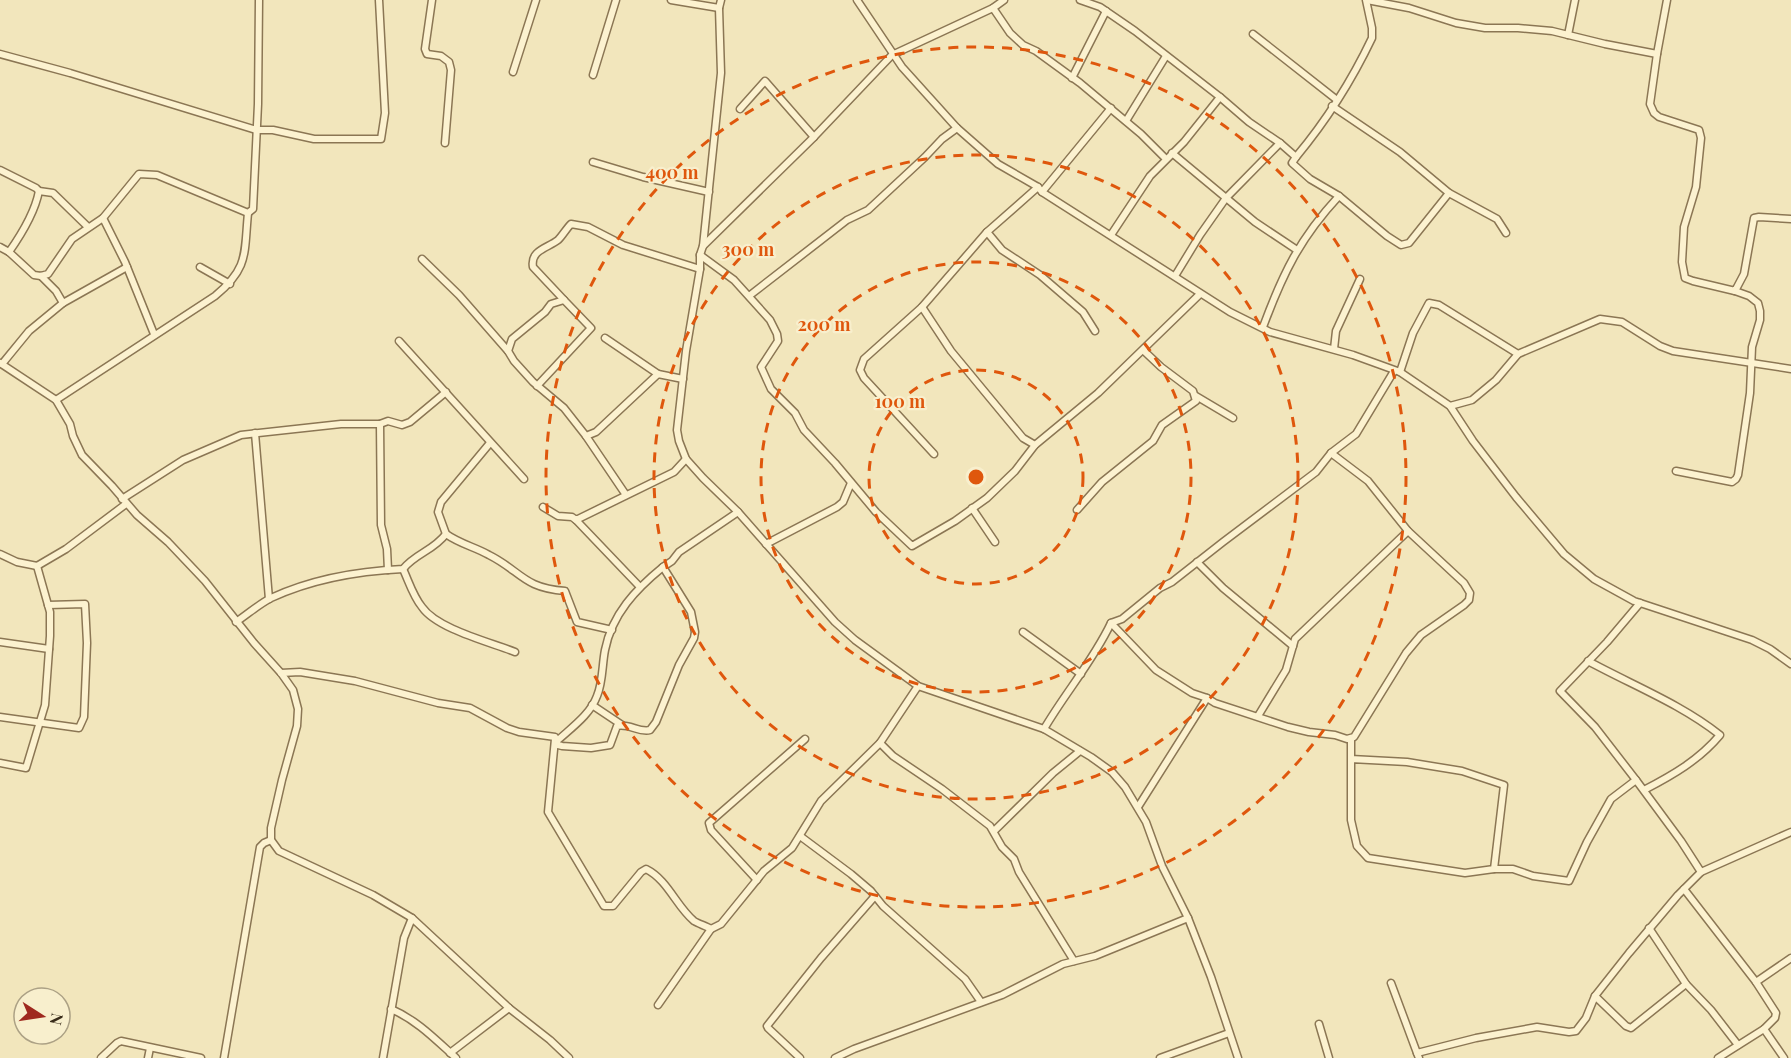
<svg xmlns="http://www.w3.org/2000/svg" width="1791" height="1058" font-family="'Playfair Display',serif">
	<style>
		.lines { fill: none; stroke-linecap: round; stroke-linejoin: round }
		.minor-casing { stroke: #8b7654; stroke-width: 9 }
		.minor { stroke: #fcf2d0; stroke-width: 6 }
		.ring { fill: none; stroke: #df570d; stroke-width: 3; stroke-dasharray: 10 8 }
		.centre { fill: #df570d; stroke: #f8efcd; stroke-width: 3 }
		.ring-label { font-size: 18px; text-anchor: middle; font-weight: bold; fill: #df570d; stroke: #f8efcd; stroke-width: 4.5; stroke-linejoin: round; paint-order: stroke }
	</style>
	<rect width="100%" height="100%" fill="#f2e6bc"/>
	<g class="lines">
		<g class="minor-casing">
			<g id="minor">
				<polyline points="432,0 425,49 427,54 441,56 449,62 451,70 445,143"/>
				<polyline points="671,0 719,8"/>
				<polyline points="721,0 719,8 721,73 703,246 700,255 700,269 686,351 677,430 679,441 686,459 703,478 738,512 835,622 855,640 918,686 1044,729 1091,757 1112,772 1125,787 1146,822 1162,866 1188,918 1211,977 1238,1058"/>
				<polyline points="857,0 902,67 957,128 998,164 1038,187 1042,192 1230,312 1270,332 1353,355 1400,372 1450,406 1473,441 1516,497 1564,554 1594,579 1634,601 1752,640 1770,649 1791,664"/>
				<path d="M1080,0L1100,7L1135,31L1220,97L1249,122L1280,143L1296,157C1326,121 1352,80 1372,38V28L1366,0"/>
				<polyline points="1367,0 1409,8 1456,23 1485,28 1518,28 1552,31 1605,44 1657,54"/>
				<polyline points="1667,0 1657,54 1650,104 1654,113 1659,117 1699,130 1701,138 1696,187 1684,227 1682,262 1685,278 1693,281 1735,291 1744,274 1754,218 1759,217 1791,219"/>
				<polyline points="993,8 1010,33 1023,45 1036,51 1080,83 1141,134 1166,159"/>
				<polyline points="1253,34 1337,100"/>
				<polyline points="1568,35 1575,0"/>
				<polyline points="0,54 70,73 256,130 273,130 314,139 381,139 385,113 379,0"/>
				<polyline points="513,72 536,0"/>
				<polyline points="593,75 616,0"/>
				<polyline points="1072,78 1106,11"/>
				<polyline points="1332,106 1400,152 1449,193 1497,219 1506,233"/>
				<polyline points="740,109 765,81 814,137"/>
				<polyline points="1126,121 1166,56"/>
				<polyline points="1172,153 1255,222 1297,250"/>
				<polyline points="1296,157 1292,163 1310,179 1339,196 1387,236 1401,245 1409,243 1449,193"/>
				<polyline points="593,162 643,177 709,192"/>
				<polyline points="0,170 36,188 39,191 53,193 88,227"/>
				<polyline points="1042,192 1111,108"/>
				<polyline points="103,218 125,262 154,334"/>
				<polyline points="987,232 1002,250 1040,275 1083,312 1095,331"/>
				<polyline points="1111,235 1150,176 1184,142 1220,97"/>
				<polyline points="703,246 814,137 892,55 993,8 1004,0"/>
				<polyline points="0,247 9,252 34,275 41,276 48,274 72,239 103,218 139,174 157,175 248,213 253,209 258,104 259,0"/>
				<path d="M9,252C21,235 35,212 39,191"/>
				<polyline points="700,255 734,280 770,320 777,334 778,341 761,367 771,389 795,413 804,430 835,463 876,512 912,546 955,521 987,498 1015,471 1035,445 1098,393 1200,294"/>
				<polyline points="422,259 459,295 508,351"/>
				<polyline points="200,267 230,284"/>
				<polyline points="41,276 56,291 63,303 127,267"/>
				<polyline points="1175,276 1200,235 1226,198 1280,143"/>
				<polyline points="749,296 847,220 868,210 925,157 942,139 957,128"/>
				<polyline points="922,307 951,351 1023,438 1035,445"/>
				<path d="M1263,327C1283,273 1300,238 1339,196"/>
				<polyline points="605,338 658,374"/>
				<polyline points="399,341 524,479"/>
				<polyline points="1334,349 1336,331 1360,279"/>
				<polyline points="0,363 56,400 70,424 73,436 82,455 112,486 137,515 168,542 205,581 254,643 281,673 293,690 298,709 297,726 282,780 271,828 271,840 279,851 373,895 412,918 509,1008 550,1040 569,1058"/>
				<polyline points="2,364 29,331 63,303"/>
				<polyline points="1400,372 1413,333 1429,303 1439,305 1518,354"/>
				<path d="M683,379L658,374L596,432L586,436L564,408L533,382L514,361L508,351L512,339L545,312L551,304L564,300L533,267C530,250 548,248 558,240C563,235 566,229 571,224L588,227L623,245L700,269"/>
				<polyline points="537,386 591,328 564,300"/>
				<polyline points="1196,396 1233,418"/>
				<path d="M56,400L215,296C249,268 244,254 248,213"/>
				<polyline points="1450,406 1472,400 1496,380 1518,354 1600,319 1622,322 1660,346 1673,351 1791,369"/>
				<polyline points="380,424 388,421 402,425 410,422 446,392"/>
				<polyline points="255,433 269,599"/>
				<polyline points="586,436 626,495"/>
				<polyline points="934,454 864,378 860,370 864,359 922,307 987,232 1038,187"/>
				<polyline points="1676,471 1732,482 1736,479 1738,475 1750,393 1752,347 1760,320 1760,311 1758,303 1749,296 1735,291"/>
				<polyline points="122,499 183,460 241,435 341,424 380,424 381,525 387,549 388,570"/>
				<polyline points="543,507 558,516 572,517 576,520 674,472 686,459"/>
				<polyline points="972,508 995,542"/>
				<polyline points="1077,510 1102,482 1153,441 1162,425 1196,401 1193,391 1161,367 1143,350"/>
				<polyline points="576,520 640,587"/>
				<polyline points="446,534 438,512 441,502 490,443"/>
				<polyline points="766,544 837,507 843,502 851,483"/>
				<polyline points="0,554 17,562 37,566 66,549 126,504"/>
				<polyline points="1197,562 1223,588 1293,646"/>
				<path d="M403,569C409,582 413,596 422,607C437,629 490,642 515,652"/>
				<path d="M236,622C248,614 259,604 271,598C312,579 359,571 403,569C416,553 433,551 446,534C460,544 475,547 489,555C521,571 523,588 565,591L577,622L612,630"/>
				<polyline points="1111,623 1156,670 1192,693 1207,698 1215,703 1288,727 1309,732 1335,735 1347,739 1354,737 1406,653 1421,635 1464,605 1469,600 1470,593 1464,583 1408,531 1368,481 1331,453"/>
				<polyline points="1023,632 1081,674"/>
				<polyline points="0,642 49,649"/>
				<path d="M1588,661C1632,685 1681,704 1720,735C1699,760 1673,775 1644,790"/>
				<path d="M281,673L300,672L355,681L438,703L470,708L507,728L519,732L555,737L558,745L562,746L591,748L610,745L617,726C629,723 639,733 650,730L656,722L679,665L694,638L695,632L691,612L663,567L672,561L679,552L738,512"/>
				<polyline points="592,705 622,725"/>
				<polyline points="1258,716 1286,670 1295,639 1408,531"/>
				<polyline points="0,717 79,728 84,717 87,643 85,604 48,605"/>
				<path d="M1044,729C1065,693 1093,661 1111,623L1122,619L1160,588L1172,582L1223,542L1316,472L1331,453L1356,434L1394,371"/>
				<path d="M555,739L548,812L604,906H613L641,872L646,869C668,880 676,906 694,921C699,924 706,926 711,929L721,924L764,871L792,848L821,801L880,743L918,686"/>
				<path d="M557,741C571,728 590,715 597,696C603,682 602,665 605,650C612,614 636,589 663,567"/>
				<polyline points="880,743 893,756 942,789 990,826 1002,847 1014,859 1019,872 1074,961"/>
				<polyline points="1351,759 1407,762 1462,771 1504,785 1494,869 1465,873 1368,858 1357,846 1351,820 1351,739"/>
				<polyline points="0,763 26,768 45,705 50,636 50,612 37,566"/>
				<polyline points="1636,780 1595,727 1560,691 1607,642 1640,603"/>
				<polyline points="1138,807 1207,698"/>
				<polyline points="994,831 1053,773 1080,751"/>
				<polyline points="800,836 851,874 871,891 883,906 965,979 981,1002"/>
				<polyline points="1494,869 1513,869 1533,876 1569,881 1587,842 1611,799 1636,780 1681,841 1701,872"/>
				<polyline points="757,880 711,830 709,823 805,739"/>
				<polyline points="1684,889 1756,982 1791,958"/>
				<polyline points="1391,983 1417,1053"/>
				<polyline points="1686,984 1711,1010 1738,1045"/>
				<polyline points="1595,996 1626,1026 1631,1028 1686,984 1649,928"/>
				<polyline points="658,1005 711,929"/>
				<path d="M391,1009C417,1020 436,1040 456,1058"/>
				<polyline points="1319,1024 1329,1058"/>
				<polyline points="1764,1029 1784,1058"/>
				<polyline points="450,1053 509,1008"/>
				<polyline points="101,1058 117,1043 121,1041 201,1058"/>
				<polyline points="148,1058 150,1048"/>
				<polyline points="224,1058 260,847 264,843 271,840"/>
				<polyline points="383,1058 404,938 412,918"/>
				<polyline points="800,1058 768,1028 767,1026 821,958 875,896"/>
				<polyline points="835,1058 854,1049 1002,995 1063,964 1095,956 1188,918"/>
				<polyline points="1160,1058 1229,1033"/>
				<polyline points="1419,1058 1417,1053 1476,1038 1537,1027 1569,1032 1576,1031 1586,1018 1595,996 1629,953 1678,895 1701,872 1791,832"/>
				<polyline points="1718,1058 1764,1029 1775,1018 1776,1013 1756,982"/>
			</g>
		</g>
		<use href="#minor" class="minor"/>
	</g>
	<g class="ring">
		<circle cx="976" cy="477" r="107"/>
		<circle cx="976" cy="477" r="215"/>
		<circle cx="976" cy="477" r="322"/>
		<circle cx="976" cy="477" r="430"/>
	</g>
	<circle cx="976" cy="477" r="9" class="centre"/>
	<g class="ring-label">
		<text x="672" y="179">400 m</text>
		<text x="748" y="256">300 m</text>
		<text x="824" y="331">200 m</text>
		<text x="900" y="408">100 m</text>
	</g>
	<g transform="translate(42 1016) rotate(102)"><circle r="28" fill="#f8efcd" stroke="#aca185" stroke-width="1.5"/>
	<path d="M0-4.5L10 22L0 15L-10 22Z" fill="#9f291f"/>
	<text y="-9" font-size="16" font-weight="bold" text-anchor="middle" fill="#392c1a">N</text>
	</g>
</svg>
